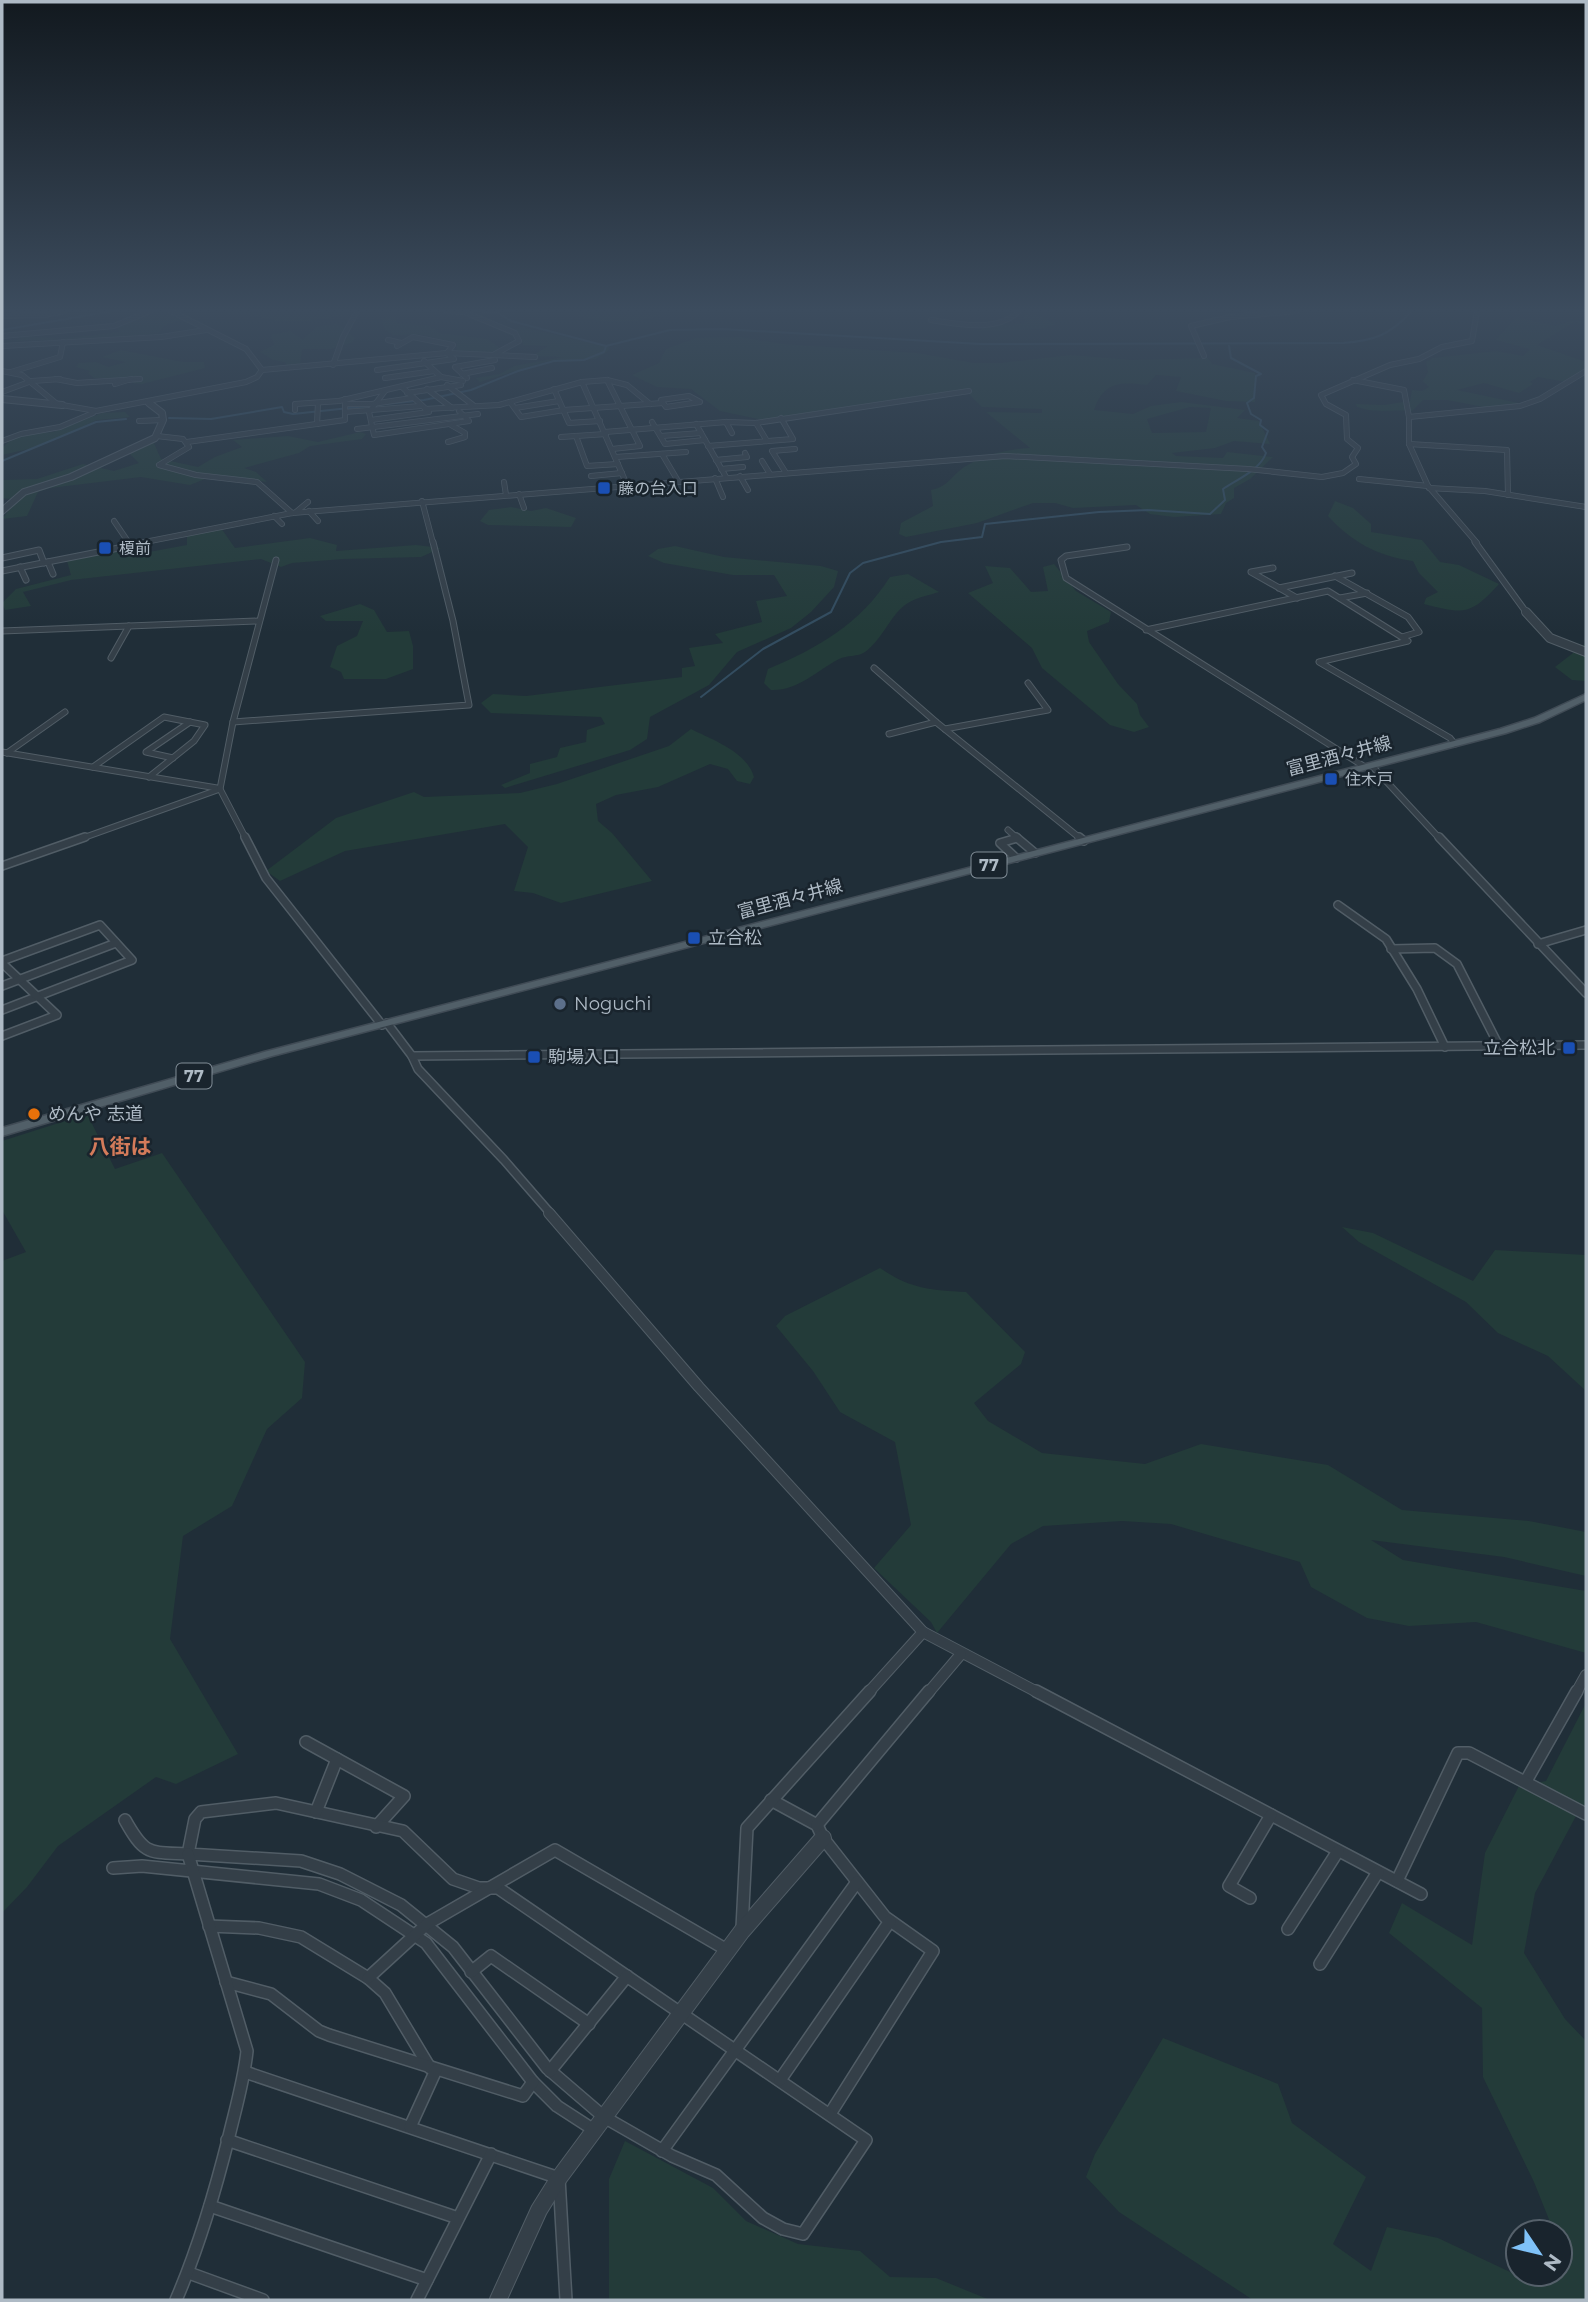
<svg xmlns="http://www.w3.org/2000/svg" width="1588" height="2302" font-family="Montserrat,'Noto Sans JP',sans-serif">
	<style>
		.green { fill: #233b39; fill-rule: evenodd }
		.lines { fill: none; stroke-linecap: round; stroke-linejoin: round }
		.stream { stroke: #334d60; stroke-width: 2 }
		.minor-far4-casing { stroke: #515d66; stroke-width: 6 }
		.minor-far3-casing { stroke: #515d66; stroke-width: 7 }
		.minor-far2-casing { stroke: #515d66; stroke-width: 10 }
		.minor-far1-casing { stroke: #515d66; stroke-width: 12 }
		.minor-casing { stroke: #515d66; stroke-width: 14 }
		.tertiary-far2-casing { stroke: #515d66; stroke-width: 8 }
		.tertiary-far1-casing { stroke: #515d66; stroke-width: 10 }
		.tertiary-casing { stroke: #515d66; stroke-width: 18 }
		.primary-casing { stroke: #404b55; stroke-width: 3 }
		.minor-far4 { stroke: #343f48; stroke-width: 4.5 }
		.minor-far3 { stroke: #343f48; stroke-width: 5 }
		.minor-far2 { stroke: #343f48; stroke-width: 7 }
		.minor-far1 { stroke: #343f48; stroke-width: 10 }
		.minor { stroke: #343f48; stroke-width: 11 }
		.tertiary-far2 { stroke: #343f48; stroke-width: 6 }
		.tertiary-far1 { stroke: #343f48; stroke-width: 8 }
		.tertiary { stroke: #343f48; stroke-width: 16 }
		.primary { fill: #515f68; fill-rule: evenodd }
		.transit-dot { fill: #1a4fb4; stroke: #19242d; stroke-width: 2.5 }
		.service-dot { fill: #5c6f8a; stroke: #19242d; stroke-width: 2.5 }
		.food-dot { fill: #e8710a; stroke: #19242d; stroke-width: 2.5 }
		.labels { text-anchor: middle; stroke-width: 5; stroke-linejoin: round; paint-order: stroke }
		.far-poi-label { font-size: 16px; fill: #aebac5; stroke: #19242d; text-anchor: start }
		.shield { fill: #19242d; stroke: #818d97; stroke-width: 2 }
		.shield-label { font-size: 16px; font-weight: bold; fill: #aebac5 }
		.street-label { font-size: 18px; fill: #aebac5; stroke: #19242d }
		.poi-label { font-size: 18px; fill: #aebac5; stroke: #19242d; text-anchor: start }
		.quarter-label { font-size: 21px; font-weight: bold; fill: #d47b5a; stroke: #19242d }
	</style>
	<rect width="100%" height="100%" fill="#202e38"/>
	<g class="green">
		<polygon points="162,311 181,320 163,326 159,333 128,337 15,341 25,336 60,339 119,332 117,326 136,316"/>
		<path d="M223,311L346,312L344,315C325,319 303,323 283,321C263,319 248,313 227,314Z"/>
		<path d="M577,311H635L661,315C632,324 609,325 580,316Z"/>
		<polygon points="1029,311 1056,324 1041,329 979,331 987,325 1021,324 1025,322 1024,315"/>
		<polygon points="394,317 398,324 428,325 439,333 487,339 500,348 487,354 456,352 457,343 419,334 394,335 385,330 381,318"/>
		<path d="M1516,317L1556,326L1570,321H1586V323L1574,322L1537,345L1586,362V371L1566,382L1538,377L1530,382L1533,384L1519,393L1484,383L1457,390L1523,404L1489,408L1447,400H1423L1412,411C1390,409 1379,414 1357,407L1356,404L1384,405L1410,401L1412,390L1422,391L1429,387L1423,381L1428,372L1426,362L1433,358L1496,351L1523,356L1530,349L1496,340Z"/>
		<polygon points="335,324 340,325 355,338 353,342 332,349 302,349 300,365 287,366 285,362 273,360 260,352 274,345 271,335 290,331 303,340 316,327"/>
		<polygon points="521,327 609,347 608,351 596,359 548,361 480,382 476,378 500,374 514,366 563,357 532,356 548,346 523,345 523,342 506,333"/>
		<path d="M740,337L783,344L917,353L974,363H1001L1071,355L1132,360L1208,358L1212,364L1255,373V402L1226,401L1176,391L1181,377L1156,375L1147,385C1121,382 1104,381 1094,410L1133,414L1151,406L1181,402L1245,410L1237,418L1259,421L1270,444L1234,441L1215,448L1172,453L1176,456L1223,458L1227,452L1273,457L1250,479L1234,488V498L1226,503L1221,514L1174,517L1150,514L1136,505L1073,508L1055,503H1033L977,523L906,537L899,534L901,523L933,506L931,490C949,487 952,474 966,466C986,454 1008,449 1030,448L986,412L1042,413V409L982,407L968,393L763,420L720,411L691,389L657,387L632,375L659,363L666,349L696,338ZM1190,407L1211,408L1206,432L1152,433L1147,419Z"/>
		<polygon points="121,350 183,362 204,362 205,368 142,384 132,383 142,378 94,378 88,373 90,371 76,367 79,363 96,362 108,367 126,362 102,357"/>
		<polygon points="125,412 130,417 97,420 38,447 2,455 2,448 11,440 28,434 53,432 102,413"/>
		<polygon points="360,432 366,434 362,439 310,446 299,453 244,468 256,472 267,482 215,475 190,485 141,477 50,488 38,492 27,516 2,519 17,500 2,498 2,480 37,479 83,464 114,471 139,463 127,451 153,441 161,459 198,467 215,457 242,447 233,440 288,436 318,442"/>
		<path d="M1335,501L1353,508L1371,524V532L1422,540L1440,562L1459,565L1499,584C1470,616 1464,614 1424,604L1426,598L1438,592L1419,573L1413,561C1377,556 1352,542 1328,516Z"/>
		<polygon points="511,507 531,511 546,508 576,518 571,527 488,525 480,521 489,510"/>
		<polygon points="221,528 235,548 310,538 337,545 336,551 416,545 441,548 421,557 343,559 292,563 281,567 261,559 71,580 23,592 31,606 5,610 2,603 16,589 71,575 67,561 117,550 122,557 187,545 187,536"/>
		<polygon points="675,546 724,557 821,566 838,571 834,587 811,612 791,628 737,652 709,685 650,717 647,739 630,750 505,788 501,785 530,773 530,764 557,757 560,748 586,742 587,730 605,724 601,717 491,713 481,703 493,694 526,696 682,677 682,668 695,666 689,648 723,643 715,634 762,622 756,601 787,596 774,575 733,575 664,563 648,556 658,549"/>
		<polygon points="1054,564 1076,591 1111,612 1109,622 1087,631 1089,642 1118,684 1137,704 1140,715 1149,727 1134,732 1110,725 1042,668 1032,648 968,593 993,583 985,566 1010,568 1031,592 1048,591 1043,567"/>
		<path d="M908,574L939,592C930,595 917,597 908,603C891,613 883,639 865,652C858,657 847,655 839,659C816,671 798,691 771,690L764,683L768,669C818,648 860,624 890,577Z"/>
		<polygon points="360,604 374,610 387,632 409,631 413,646 413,669 386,679 344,679 341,672 330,667 337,646 357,636 363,621 326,621 320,616"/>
		<polygon points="1586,643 1586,681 1572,680 1555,667"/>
		<path d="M691,729C713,740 747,752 754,777L750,784L737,781L728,769L710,764L658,787L616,795L596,804L598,821L612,833L652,881L561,903L533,893L514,891L528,847L505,824L345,851L280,881L266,871L336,818L414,792L424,797L520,793L557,784L669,746Z"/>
		<polygon points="87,1114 115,1169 162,1153 305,1362 302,1398 267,1429 232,1506 183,1536 170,1639 238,1754 176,1784 156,1777 58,1846 27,1887 2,1913 2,1261 26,1252 2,1210 2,1141"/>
		<polygon points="1342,1227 1373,1233 1473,1281 1495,1250 1586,1255 1586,1391 1548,1356 1498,1333 1466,1302 1359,1242"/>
		<path d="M880,1268C910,1289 931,1290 966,1292L1025,1352L1021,1364L974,1403L988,1421L1042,1453L1145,1464L1201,1444L1328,1465L1402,1510L1529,1521L1586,1532V1576L1504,1557L1371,1540L1403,1560L1586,1591V1653L1476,1622L1409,1626L1367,1618L1311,1587L1300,1562L1171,1524L1122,1521L1043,1526L1011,1544L937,1633L931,1622L874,1568L911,1525L895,1442L840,1412L813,1371L776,1326L785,1316Z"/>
		<polygon points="1586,1703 1586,1817 1576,1816 1535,1893 1524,1953 1565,2019 1586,2041 1586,2300 1253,2300 1119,2212 1086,2177 1095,2154 1163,2038 1278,2084 1292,2123 1366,2177 1333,2244 1371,2271 1387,2227 1438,2238 1540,2286 1547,2274 1560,2274 1560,2232 1554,2232 1534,2182 1483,2077 1482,2008 1389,1933 1402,1903 1472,1945 1485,1853 1519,1786 1546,1781"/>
		<polygon points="625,2141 713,2188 746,2221 798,2244 860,2251 890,2277 936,2278 990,2300 609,2300 609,2179"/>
	</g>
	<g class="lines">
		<g class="stream">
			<path d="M476,311L498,313L511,321L606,346L670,330L722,329L980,344L1343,343C1373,341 1391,335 1411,311"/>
			<polyline points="2,330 113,311"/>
			<polyline points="169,418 211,419 282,407 284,412 293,414 424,400 471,390 518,371 554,361 584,360 604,352 606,346"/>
			<polyline points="2,461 96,422 126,419"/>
			<path d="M701,697L763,649L831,612L850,573L863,563L941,542L982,537L985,524L1099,512L1148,510L1210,514L1225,500L1223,489C1238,479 1260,470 1266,453L1262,447L1268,431L1260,425L1261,420L1251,414L1247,403L1254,398L1256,376L1261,374L1231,358L1229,346"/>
		</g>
		<g class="minor-far4-casing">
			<g id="minor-far4">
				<polyline points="171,311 246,349 262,370"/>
				<polyline points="447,311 464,312 515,333 519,341 495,354"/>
				<polyline points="2,316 44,315 65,311"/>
				<path d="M931,320C958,324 998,333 1019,311"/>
				<polyline points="2,336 114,326 150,311"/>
				<polyline points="388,340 401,343"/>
				<polyline points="2,346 161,337 206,330"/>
				<polyline points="1204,356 1191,326 1230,317 1297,311"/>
				<polyline points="424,361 441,377 463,381"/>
				<polyline points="333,365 343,337 357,311"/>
				<polyline points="262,370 447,353 535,357"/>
				<polyline points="377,370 454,359 447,353 453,345 413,337 397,346"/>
				<polyline points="2,371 22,375 57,404"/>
				<polyline points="11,372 60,357 63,342"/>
				<polyline points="462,374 492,368"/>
				<polyline points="385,378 434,371"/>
				<polyline points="467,378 455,367 495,360"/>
				<polyline points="56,379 77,383 140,379"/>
				<polyline points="607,380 640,446 612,449"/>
				<polyline points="1353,380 1404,390 1409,417 1409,444 1428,486 1477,543"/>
				<polyline points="32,381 60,379"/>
				<polyline points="582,382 627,485"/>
				<polyline points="115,384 131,379"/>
				<polyline points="447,385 473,405"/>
				<polyline points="402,387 428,411"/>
				<polyline points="427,389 452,408"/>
				<polyline points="554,389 569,423 600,421"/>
				<polyline points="385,391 369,412 374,435 469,421 459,411"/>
				<polyline points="2,392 29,382"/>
				<polyline points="407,393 461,385"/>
				<polygon points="689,396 700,402 666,407 661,400"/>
				<polyline points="510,402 521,417 564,410 663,403"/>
				<polyline points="345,404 372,404 412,398"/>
				<polyline points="62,405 96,411 246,382 257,377 262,370"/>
				<polyline points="515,408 559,401"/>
				<polyline points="425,409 499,405 582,382 607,380 627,385 650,404"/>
				<polyline points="295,410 295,404 339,401 441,377"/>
				<polyline points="345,412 421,406"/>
				<polyline points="1409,417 1520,406 1540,399 1586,371"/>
				<polyline points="371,420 429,412"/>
				<polyline points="139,421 163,420"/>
				<polyline points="652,422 665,444 705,440"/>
				<polyline points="726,422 732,433"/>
				<polyline points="756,423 767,441"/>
				<polyline points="317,424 318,403"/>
				<polyline points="696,424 726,477"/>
				<polyline points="357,429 478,414"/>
				<polyline points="605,432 726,422 756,423 969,391"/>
				<polyline points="157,436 183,439 189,447 159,465 196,475 257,482 292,513"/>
				<polyline points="576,436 587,466 618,464"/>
				<polyline points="661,436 701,433"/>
				<polyline points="561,437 606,434"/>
				<polyline points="2,441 21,434 60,427 93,413"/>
				<polyline points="187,442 345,420 345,399"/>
				<polyline points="448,442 465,437 465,433 451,425"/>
				<polyline points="1409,444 1507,450 1508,495"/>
				<polyline points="708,446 793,439 781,418"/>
				<polyline points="662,454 678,481"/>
				<polyline points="616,457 686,452"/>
				<polyline points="716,460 747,457 745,453"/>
				<polyline points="762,461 770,474"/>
				<polyline points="721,469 743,467"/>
				<polyline points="786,473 772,451 795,449"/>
				<polyline points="591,476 622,473"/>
				<polyline points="740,476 748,490"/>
				<polyline points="715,478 723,497"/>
				<polyline points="1359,479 1428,486"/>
				<polyline points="504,482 506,495"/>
				<polyline points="1429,488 1485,491 1586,507"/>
				<polyline points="519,494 524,508"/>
				<polyline points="422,501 433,543"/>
				<polyline points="309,511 318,521"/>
				<polyline points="296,512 308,502"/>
				<polyline points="274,516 282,524"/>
				<polyline points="114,521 129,543"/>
				<polyline points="140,543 292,513 1005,456 1248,469 1322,477 1343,473 1356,464 1352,457 1358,448 1347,439 1346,415 1326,404 1321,395 1390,365 1419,359 1442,347 1472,341 1477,311"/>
			</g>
		</g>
		<g class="minor-far3-casing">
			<g id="minor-far3">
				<polyline points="128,542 130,545"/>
				<polyline points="1475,542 1526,612"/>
				<polyline points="1127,547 1066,556 1061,560 1066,578 1365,767"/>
				<polyline points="2,558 39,550 44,563"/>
				<polyline points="48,562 53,574"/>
				<polyline points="20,567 26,580"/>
				<polyline points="1273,568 1251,572 1297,598"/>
				<polyline points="2,571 149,542"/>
				<polyline points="1335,576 1408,617 1419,632 1402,637"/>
				<polyline points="1279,588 1352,573"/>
				<polyline points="1340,598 1367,593"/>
				<polyline points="1146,630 1328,591 1408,641 1319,662 1450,738 1455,744"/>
				<polyline points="2,631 259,621"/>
				<polyline points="111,658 129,626"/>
				<polyline points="874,668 936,722 1081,839"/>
				<polyline points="233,722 469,705 453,621 433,542"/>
				<polyline points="945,729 1048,710 1028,683"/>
				<polyline points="889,734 936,722"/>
				<polyline points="2,752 217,788"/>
				<polyline points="7,753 65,712"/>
				<polyline points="173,758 146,752 190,722"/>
				<polyline points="1372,766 1440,839"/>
				<polyline points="93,767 164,717 205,725 194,741 149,777"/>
				<polyline points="1008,830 1018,839"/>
				<polyline points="80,839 220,789"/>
				<polyline points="246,839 220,789 233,722 276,560"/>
			</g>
		</g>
		<g class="minor-far2-casing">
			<g id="minor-far2">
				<polyline points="245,837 266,878 382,1025"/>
				<polyline points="1016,837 1035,853"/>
				<polyline points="1079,837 1084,841"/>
				<polyline points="1439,837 1586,993"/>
				<polyline points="1016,858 1000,843 1017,838"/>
				<polyline points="2,866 85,837"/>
				<polyline points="1338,905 1386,939 1417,989 1445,1047"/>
				<polyline points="1538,944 1586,930"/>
				<polyline points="1391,949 1435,948 1457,964 1499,1046"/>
				<polyline points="2,961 100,925 132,960 2,1010"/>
				<polyline points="2,963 57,1015 2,1036"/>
				<polyline points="2,986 116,943"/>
				<polyline points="387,1023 412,1056 418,1069 504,1160 551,1214"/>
				<polyline points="412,1056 1586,1045"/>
			</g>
		</g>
		<g class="minor-far1-casing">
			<g id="minor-far1">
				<polyline points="549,1213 699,1387 923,1632 1039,1693"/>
				<polyline points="868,1693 923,1632"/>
				<polyline points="928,1693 961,1654"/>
				<polyline points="1576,1693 1586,1675"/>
			</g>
		</g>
		<g class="minor-casing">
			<g id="minor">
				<polyline points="1036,1691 1421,1894"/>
				<polyline points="306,1742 404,1796 376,1827"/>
				<polyline points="1526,1781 1577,1691"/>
				<polyline points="771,1800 817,1825 823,1838 885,1917 933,1951 830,2114"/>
				<polygon points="276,1803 403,1831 453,1879 479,1888 498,1888 866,2140 803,2234 783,2229 763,2218 716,2175 672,2156 604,2117 547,2068 453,1947 401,1905 340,1874 301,1861 188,1854 195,1819 201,1812"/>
				<polyline points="316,1812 337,1759"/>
				<path d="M125,1820C145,1856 149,1852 188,1854"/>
				<polyline points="817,1825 929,1691"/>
				<polyline points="113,1868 142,1866 319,1884 361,1900 426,1943 533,2082 557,2106 594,2130"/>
				<polyline points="1397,1881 1458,1753 1469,1753 1586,1814"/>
				<polyline points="1250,1898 1229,1886 1271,1815"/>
				<polyline points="209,1926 259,1928 301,1937 368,1978 385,1993 430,2068"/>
				<polyline points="742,1928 747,1828 870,1691"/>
				<polyline points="1288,1929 1338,1851"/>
				<polyline points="1320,1964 1378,1872"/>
				<polyline points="471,1972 491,1956 589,2024"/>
				<polyline points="368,1978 427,1924 555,1850 727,1950"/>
				<polyline points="226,1982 271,1994 319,2031 329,2035 523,2096 533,2082"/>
				<polyline points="550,2071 627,1976"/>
				<polyline points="245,2072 559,2178 566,2300"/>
				<polyline points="780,2080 890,1921"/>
				<polyline points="410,2127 436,2070"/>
				<polyline points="227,2140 458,2218"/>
				<polyline points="662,2151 857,1882"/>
				<polyline points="210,2206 427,2280"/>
				<polyline points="189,2273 263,2300"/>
				<path d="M176,2300C199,2247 215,2192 229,2136C236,2107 244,2080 247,2051L188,1854"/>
				<polyline points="417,2300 491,2154"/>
			</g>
		</g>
		<g class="tertiary-far2-casing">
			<g id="tertiary-far2">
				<polyline points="2,399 62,405"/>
				<polyline points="2,511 24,492 71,477 155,438 163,420 162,413 149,403"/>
			</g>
		</g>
		<g class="tertiary-far1-casing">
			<polyline id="tertiary-far1" points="1526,612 1550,638 1586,652"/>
		</g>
		<g class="tertiary-casing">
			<polyline id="tertiary" points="498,2300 539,2210 559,2178 742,1931 823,1838"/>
		</g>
		<g class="primary-casing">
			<polygon id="primary" points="1586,694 1586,700 1540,722 1506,733 272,1056 2,1136 2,1128 264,1052 1500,729 1534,718"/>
		</g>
		<use href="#minor-far4" class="minor-far4"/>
		<use href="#minor-far3" class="minor-far3"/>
		<use href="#minor-far2" class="minor-far2"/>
		<use href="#minor-far1" class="minor-far1"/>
		<use href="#minor" class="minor"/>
		<use href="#tertiary-far2" class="tertiary-far2"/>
		<use href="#tertiary-far1" class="tertiary-far1"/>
		<use href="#tertiary" class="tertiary"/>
		<use href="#primary" class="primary"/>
	</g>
	<linearGradient id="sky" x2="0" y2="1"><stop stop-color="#12191f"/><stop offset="0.49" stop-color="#3c4c5e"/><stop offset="1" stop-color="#3c4c5e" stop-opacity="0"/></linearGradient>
	<rect width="1588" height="633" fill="url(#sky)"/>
	<g class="transit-dot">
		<rect x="597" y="481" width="14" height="14" rx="3.5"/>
		<rect x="98" y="541" width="14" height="14" rx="3.5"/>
		<rect x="1324" y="772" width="14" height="14" rx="3.5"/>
		<rect x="687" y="931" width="14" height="14" rx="3.5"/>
		<rect x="1562" y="1041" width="14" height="14" rx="3.5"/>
		<rect x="527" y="1050" width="14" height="14" rx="3.5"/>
	</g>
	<circle class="service-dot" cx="560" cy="1004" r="7"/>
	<circle class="food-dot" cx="34" cy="1114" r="7"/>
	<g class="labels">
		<g class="far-poi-label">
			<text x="618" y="494">藤の台入口</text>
			<text x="119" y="554">榎前</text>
			<text x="1345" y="785">住木戸</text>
		</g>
		<g class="shield">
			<rect x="971.5" y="852.5" width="35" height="25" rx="5"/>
			<rect x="176.5" y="1063.5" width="35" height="25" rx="5"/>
		</g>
		<g class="shield-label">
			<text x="989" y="871">77</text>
			<text x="194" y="1082">77</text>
		</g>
		<g class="street-label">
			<text transform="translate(1339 756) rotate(-15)" y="6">富里酒々井線</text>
			<text transform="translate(790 899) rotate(-15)" y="6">富里酒々井線</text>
		</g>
		<g class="poi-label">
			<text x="708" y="944">立合松</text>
			<text x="574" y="1010">Noguchi</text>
			<text x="1555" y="1054" text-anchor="end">立合松北</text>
			<text x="548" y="1063">駒場入口</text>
			<text x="48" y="1120">めんや 志道</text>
		</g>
		<g class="quarter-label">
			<text x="120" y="1154">八街は</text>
		</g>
	</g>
	<rect width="1588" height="2302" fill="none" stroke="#aebac5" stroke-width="7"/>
	<g transform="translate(1539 2253) rotate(125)"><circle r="33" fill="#19242d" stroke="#55606a" stroke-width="2"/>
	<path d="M0-5L12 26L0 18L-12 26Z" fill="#7fc2f8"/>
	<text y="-10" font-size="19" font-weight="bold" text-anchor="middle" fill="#aebac5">N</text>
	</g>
</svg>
